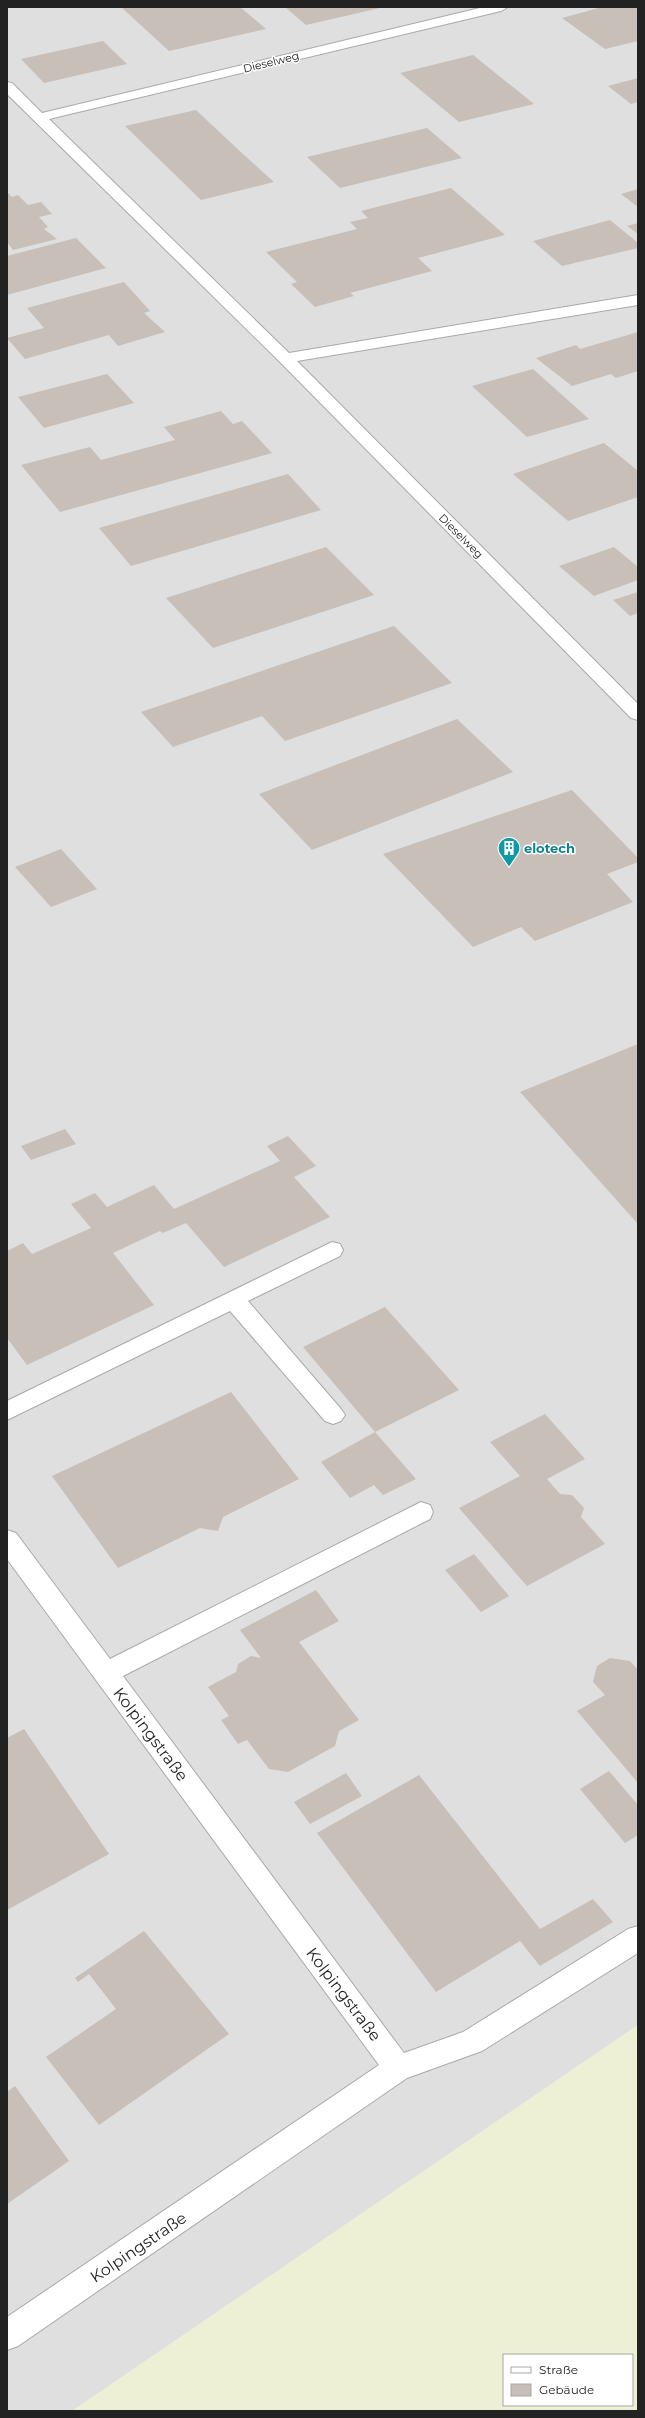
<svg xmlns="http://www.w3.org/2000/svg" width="645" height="2418" font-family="Montserrat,sans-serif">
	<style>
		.residential { fill: #e0dfdf }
		.farmland { fill: #eef0d5; fill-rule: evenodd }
		.building { fill: #c7bfb8 }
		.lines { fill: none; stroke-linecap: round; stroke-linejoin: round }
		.minor-casing { stroke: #a9a9a9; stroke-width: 2 }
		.minor { fill: #fff; fill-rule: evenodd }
		.labels { text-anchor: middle; stroke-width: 3; stroke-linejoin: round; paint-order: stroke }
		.far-street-label { font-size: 11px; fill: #222; stroke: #fff }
		.culture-label { font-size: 13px; font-weight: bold; fill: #0d838f; stroke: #fff; text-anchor: start }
		.near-street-label { font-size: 16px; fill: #222; stroke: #fff }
	</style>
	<rect width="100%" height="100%" fill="#f2efe9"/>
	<polygon class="residential" points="7,7 638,7 638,2025 72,2411 7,2411"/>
	<path class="farmland" d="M638,2025V2411H72ZM504,2355H632V2405H504Z"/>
	<g class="building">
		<polygon points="121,7 240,7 266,29 169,51"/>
		<polygon points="285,7 378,7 380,8 306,25"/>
		<polygon points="602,7 638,7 638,41 605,49 562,18"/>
		<polygon points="103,41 127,64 44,83 21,59"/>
		<polygon points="473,55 534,104 459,122 400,73"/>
		<polygon points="638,78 638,102 631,104 608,86"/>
		<polygon points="196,110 244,155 274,182 201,200 125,126"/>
		<polygon points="427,128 462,158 340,188 307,157"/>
		<polygon points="451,188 505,235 418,258 432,271 350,293 354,296 315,307 291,284 297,282 266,252 357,229 350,222 368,218 361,211"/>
		<polygon points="638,189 638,207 621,194"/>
		<polygon points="7,192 12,197 18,195 28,205 41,202 52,214 39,217 48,227 44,229 57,239 13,250 7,242"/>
		<polygon points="610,220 638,243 638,248 562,266 533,241"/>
		<polygon points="638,223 638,234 627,226"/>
		<polygon points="76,238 106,268 7,295 7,256"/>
		<polygon points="124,282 150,311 144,313 165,332 118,346 109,335 25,359 7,338 44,328 27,308"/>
		<polygon points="638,332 638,371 616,378 611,374 572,386 536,358 576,345 580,349"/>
		<polygon points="533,369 589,419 527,437 472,386"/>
		<polygon points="107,374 134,403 44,428 18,397"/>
		<polygon points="221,411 233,424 242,421 272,453 60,512 21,465 90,447 101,460 175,440 164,427"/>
		<polygon points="604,443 638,471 638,497 568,521 513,474"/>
		<polygon points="288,474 321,510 131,566 99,528"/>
		<polygon points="326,547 374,595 213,648 166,598"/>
		<polygon points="614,547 638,567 638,580 594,596 559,566"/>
		<polygon points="638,592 638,613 630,616 613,600"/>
		<polygon points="394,626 452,683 285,741 262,716 173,747 141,712"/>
		<polygon points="457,719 513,772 312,850 259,794"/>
		<polygon points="572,790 638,858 638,862 607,874 633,902 535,941 521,927 473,947 383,854"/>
		<polygon points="61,849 97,889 51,907 15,867"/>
		<polygon points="638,1044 638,1224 520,1092"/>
		<polygon points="65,1129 76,1144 31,1160 21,1146"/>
		<polygon points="288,1136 316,1166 294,1177 330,1217 224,1267 186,1223 163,1233 160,1231 113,1253 154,1305 27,1365 7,1338 7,1251 23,1243 32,1254 91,1228 71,1204 95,1193 107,1207 154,1185 174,1209 280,1161 267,1146"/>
		<polygon points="385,1307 459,1390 375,1432 303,1347"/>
		<polygon points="231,1392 299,1479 223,1517 218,1531 200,1528 118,1568 52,1476"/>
		<polygon points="545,1414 585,1459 547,1479 560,1494 572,1495 584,1508 581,1517 605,1544 527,1586 459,1508 520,1476 490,1442"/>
		<polygon points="375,1432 416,1479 383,1495 374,1485 350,1498 321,1462"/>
		<polygon points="474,1554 509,1596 481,1612 445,1570"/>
		<polygon points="316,1590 339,1621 299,1642 359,1720 339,1731 335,1746 288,1772 269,1769 247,1740 238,1744 221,1720 229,1716 208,1687 236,1672 238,1664 251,1656 261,1658 240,1630"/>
		<polygon points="610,1658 630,1661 638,1670 638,1783 577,1711 605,1695 593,1682 597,1666"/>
		<polygon points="24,1729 109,1854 7,1910 7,1738"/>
		<polygon points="609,1771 638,1805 638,1835 625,1843 580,1789"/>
		<polygon points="346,1773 362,1796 310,1824 294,1802"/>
		<polygon points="419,1775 540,1929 593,1899 613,1922 540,1966 520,1941 436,1992 317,1833"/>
		<polygon points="144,1931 229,2034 99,2125 46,2057 116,2009 89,1974 78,1982 75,1978"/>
		<polygon points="15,2086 69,2161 7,2204 7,2092"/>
	</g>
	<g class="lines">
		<g class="minor-casing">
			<g id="minor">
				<polygon points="484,7 508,7 501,11 49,119 289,353 638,295 638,305 297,361 638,704 638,720 631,718 279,361 7,94 7,82 12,83 42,113"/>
				<polygon points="332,1242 340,1244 343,1250 340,1256 248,1301 341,1409 345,1415 341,1421 333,1424 325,1421 230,1311 7,1420 7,1401"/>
				<polygon points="421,1502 430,1505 433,1512 430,1519 123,1676 404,2053 463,2032 628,1929 638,1926 638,1953 482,2051 407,2078 18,2346 7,2350 7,2317 379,2065 7,1559 7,1530 16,1533 110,1659"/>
			</g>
		</g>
		<use href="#minor" class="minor"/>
	</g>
	<defs>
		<g id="building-pin" transform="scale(1.15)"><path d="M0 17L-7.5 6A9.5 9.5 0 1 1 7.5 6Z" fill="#0f9aa8" stroke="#fff"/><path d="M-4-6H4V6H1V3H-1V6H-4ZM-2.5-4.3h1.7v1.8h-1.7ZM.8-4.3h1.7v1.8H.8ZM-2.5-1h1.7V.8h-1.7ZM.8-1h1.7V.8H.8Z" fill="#fff"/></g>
	</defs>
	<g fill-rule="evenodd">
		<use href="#building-pin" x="509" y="848"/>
	</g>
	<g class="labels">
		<g class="far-street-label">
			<text transform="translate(271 62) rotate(-14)" y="4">Dieselweg</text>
			<text transform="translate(461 536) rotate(45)" y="4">Dieselweg</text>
		</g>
		<g class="culture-label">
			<text x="524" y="853">elotech</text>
		</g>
		<g class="near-street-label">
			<text transform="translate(151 1734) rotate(53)" y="6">Kolpingstraße</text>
			<text transform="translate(344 1994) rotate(53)" y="6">Kolpingstraße</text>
			<text transform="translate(138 2247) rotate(-34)" y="6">Kolpingstraße</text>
		</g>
	</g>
	<rect width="645" height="2418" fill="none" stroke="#222222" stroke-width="16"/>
	<rect x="503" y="2354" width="130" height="52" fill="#ffffff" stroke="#a7a7a7"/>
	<rect x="511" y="2367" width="20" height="6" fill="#ffffff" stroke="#a7a7a7"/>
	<text x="539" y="2374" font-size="12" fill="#222222">Straße</text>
	<rect x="511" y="2384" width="20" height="12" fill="#c7bfb8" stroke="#a7a7a7"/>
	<text x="539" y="2394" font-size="12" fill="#222222">Gebäude</text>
</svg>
